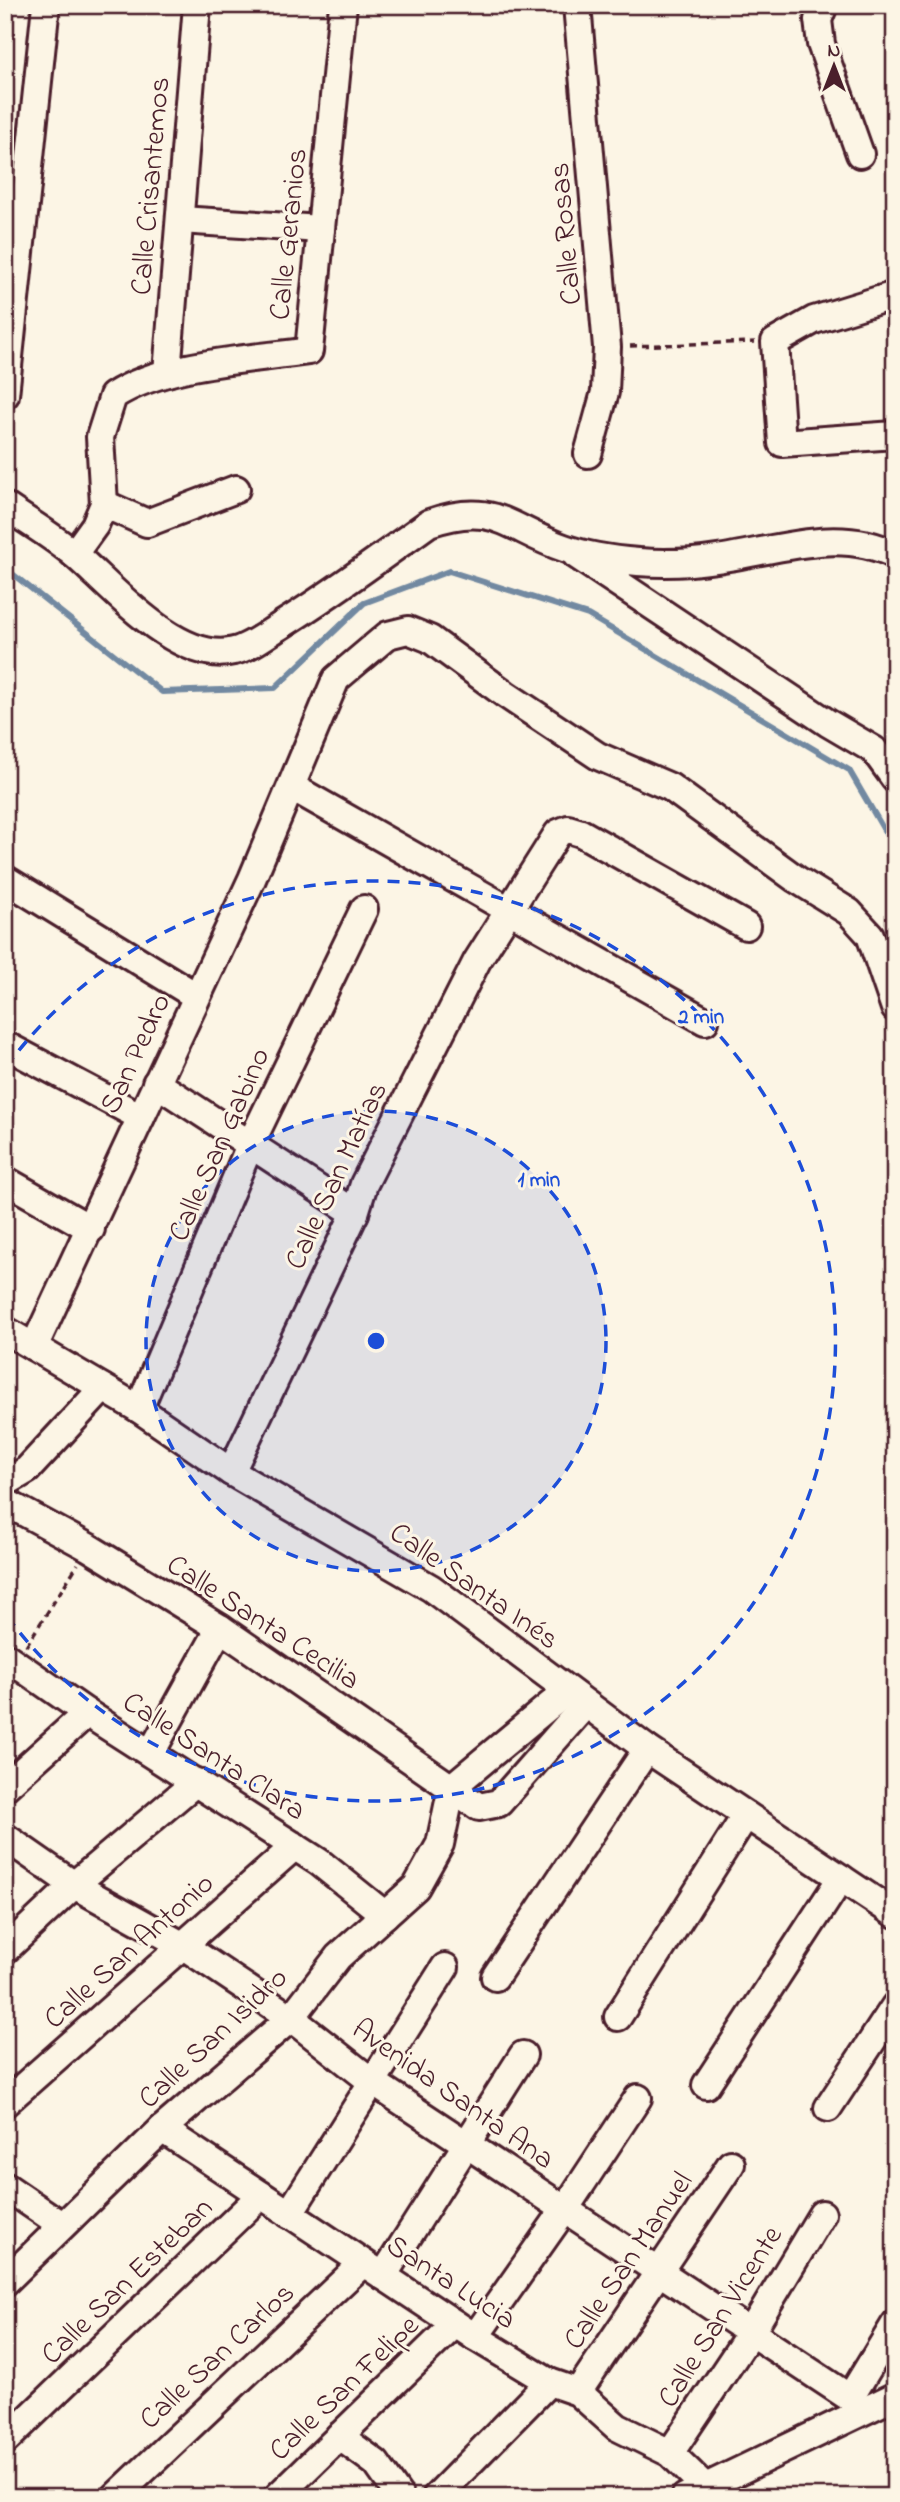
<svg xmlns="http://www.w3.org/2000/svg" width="900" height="2502" font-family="'Indie Flower',sans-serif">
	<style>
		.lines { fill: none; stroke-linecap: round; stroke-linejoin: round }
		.stream { stroke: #7289a1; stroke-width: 6 }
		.minor-casing { stroke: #4a1f2b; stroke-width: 32 }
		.path { stroke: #4a1f2b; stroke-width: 3.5; stroke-dasharray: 7 5; stroke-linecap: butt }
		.minor { stroke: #fcf5e5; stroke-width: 26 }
		.ring { fill: none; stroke: #1d4ed8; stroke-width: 3.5; stroke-dasharray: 12 9 }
		.labels { text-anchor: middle; stroke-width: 6; stroke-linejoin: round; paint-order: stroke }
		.street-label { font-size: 30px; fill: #4a1f2b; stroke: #fcf5e5 }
		.centre { fill: #1d4ed8; stroke: #fcf5e5; stroke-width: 3.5 }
		.ring-label { font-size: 21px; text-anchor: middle; font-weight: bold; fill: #1d4ed8; stroke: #fcf5e5; stroke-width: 6; stroke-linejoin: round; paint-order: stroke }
	</style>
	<rect width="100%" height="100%" fill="#fcf5e5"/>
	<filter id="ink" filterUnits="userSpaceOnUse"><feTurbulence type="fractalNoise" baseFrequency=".0143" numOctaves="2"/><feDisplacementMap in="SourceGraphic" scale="14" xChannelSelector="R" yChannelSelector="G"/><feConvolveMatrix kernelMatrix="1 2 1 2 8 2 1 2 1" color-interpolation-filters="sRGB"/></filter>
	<g filter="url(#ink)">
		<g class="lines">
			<polyline class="stream" points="5,568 162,692 275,688 364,603 449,571 588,615 849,770 895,849"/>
			<g class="minor-casing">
				<g id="minor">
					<polyline points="577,5 607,347 605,392 588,454"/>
					<polyline points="824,5 818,20 821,44 860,154"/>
					<polyline points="180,220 321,229"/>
					<polyline points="895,295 814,320 775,342 782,443 895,435"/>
					<polyline points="167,373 197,5"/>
					<polyline points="5,395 46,5"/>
					<polyline points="104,504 147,523 236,489"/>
					<path d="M5,506C28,522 54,537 75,555C112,587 179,665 234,651C249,648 267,634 280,626C332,594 380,558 429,523C495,500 507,528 564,548C586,556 615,560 638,562C664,564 691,563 717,559C775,551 839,526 895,555"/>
					<path d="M74,554L95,525L104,504L100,437L113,396C166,362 247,360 309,351L343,5"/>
					<polyline points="576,555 828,723 874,750 895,779"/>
					<polyline points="292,787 705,1021"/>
					<polyline points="5,879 196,996"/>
					<polyline points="5,1045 141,1117"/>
					<polyline points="156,1083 355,1213"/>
					<polyline points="5,1180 91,1229"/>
					<polyline points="5,1330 139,1409 231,1472 431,1588 647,1749 895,1914"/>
					<polyline points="34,1347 252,879 336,679 388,635 408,630 430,639 505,694 598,756 670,787 796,879 849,912 870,935 895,1008"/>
					<polyline points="139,1409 250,1145 364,909"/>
					<polyline points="231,1472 355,1213 364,1184 477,961 558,833 568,829 581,833 746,926"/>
					<polyline points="5,1483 27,1470 103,1388"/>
					<polyline points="5,1502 88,1547 220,1628 479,1807 499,1803 585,1705"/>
					<polyline points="5,1656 87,1713 319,1862 385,1915"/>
					<polyline points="151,1753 220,1628"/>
					<polyline points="5,1787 87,1713"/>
					<polyline points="5,1837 74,1885 182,1945 291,2018 371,2081 850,2398 861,2410"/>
					<polyline points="5,1950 74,1885 196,1782"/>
					<polyline points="495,1977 647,1749"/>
					<polyline points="618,2017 746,1815"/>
					<polyline points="706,2085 841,1878"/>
					<polyline points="5,2103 295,1846"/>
					<polyline points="828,2108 895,2006"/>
					<polyline points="162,2129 475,2337 549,2382 578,2392 617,2427 670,2453 704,2486"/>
					<polyline points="5,2186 62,2225"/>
					<polyline points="289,2214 445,1967"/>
					<polyline points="383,2276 523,2055"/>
					<polyline points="5,2282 162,2129 291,2018 338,1957 416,1887 440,1844 452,1787 567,1691"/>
					<polyline points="475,2337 565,2209 638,2098"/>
					<polyline points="578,2392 731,2164"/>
					<polyline points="850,2398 895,2324"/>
					<polyline points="339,2436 376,2463 400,2497"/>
					<polyline points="5,2441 261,2195"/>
					<polyline points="670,2453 751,2332 822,2214"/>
					<polyline points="115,2497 363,2263"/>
					<polyline points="277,2497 455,2324"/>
					<polyline points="436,2497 549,2382"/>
					<polyline points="685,2497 895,2396"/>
				</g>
			</g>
			<g class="path">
				<polyline points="630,346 755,342"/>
				<polyline points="26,1646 78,1564"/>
			</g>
			<use href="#minor" class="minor"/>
		</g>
	</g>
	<circle cx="376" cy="1341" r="230" fill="#1d4ed8" fill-opacity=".12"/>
	<g class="ring">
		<circle cx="376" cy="1341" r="230"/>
		<path d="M6 1067A460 460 0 1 1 6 1615"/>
	</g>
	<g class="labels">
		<g class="street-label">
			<text transform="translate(149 186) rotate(-85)" y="10">Calle Crisantemos</text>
			<text transform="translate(287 234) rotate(-84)" y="10">Calle Geranios</text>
			<text transform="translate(564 234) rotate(-95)" y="10">Calle Rosas</text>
			<text transform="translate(134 1053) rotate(-65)" y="10">San Pedro</text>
			<text transform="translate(218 1144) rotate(-66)" y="10">Calle San Gabino</text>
			<text transform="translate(335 1175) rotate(-65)" y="10">Calle San Matías</text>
			<text transform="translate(475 1585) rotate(35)" y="10">Calle Santa Inés</text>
			<text transform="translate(264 1621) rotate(33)" y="10">Calle Santa Cecilia</text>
			<text transform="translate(215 1755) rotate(33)" y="10">Calle Santa Clara</text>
			<text transform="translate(128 1950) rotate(-42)" y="10">Calle San Antonio</text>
			<text transform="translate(212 2037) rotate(-43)" y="10">Calle San Isidro</text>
			<text transform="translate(454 2093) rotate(35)" y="10">Avenida Santa Ana</text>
			<text transform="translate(627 2260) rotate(-56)" y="10">Calle San Manuel</text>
			<text transform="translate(126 2280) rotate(-44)" y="10">Calle San Esteban</text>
			<text transform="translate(452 2281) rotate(33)" y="10">Santa Lucia</text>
			<text transform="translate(719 2316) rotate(-58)" y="10">Calle San Vicente</text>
			<text transform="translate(216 2355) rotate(-43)" y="10">Calle San Carlos</text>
			<text transform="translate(343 2387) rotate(-44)" y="10">Calle San Felipe</text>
		</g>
	</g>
	<circle cx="376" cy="1341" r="10" class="centre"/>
	<g class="ring-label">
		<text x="701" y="1023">2 min</text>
		<text x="539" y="1186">1 min</text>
	</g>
	<rect width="900" height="2502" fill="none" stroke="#fcf5e5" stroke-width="28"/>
	<rect x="14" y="14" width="872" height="2474" fill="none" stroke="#4a1f2b" stroke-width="2.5" filter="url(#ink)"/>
	<g transform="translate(834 66)" stroke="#fcf5e5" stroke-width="5" paint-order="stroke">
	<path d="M0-5L12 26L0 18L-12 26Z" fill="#4a1f2b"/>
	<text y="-10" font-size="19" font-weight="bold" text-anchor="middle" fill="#4a1f2b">N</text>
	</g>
</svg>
